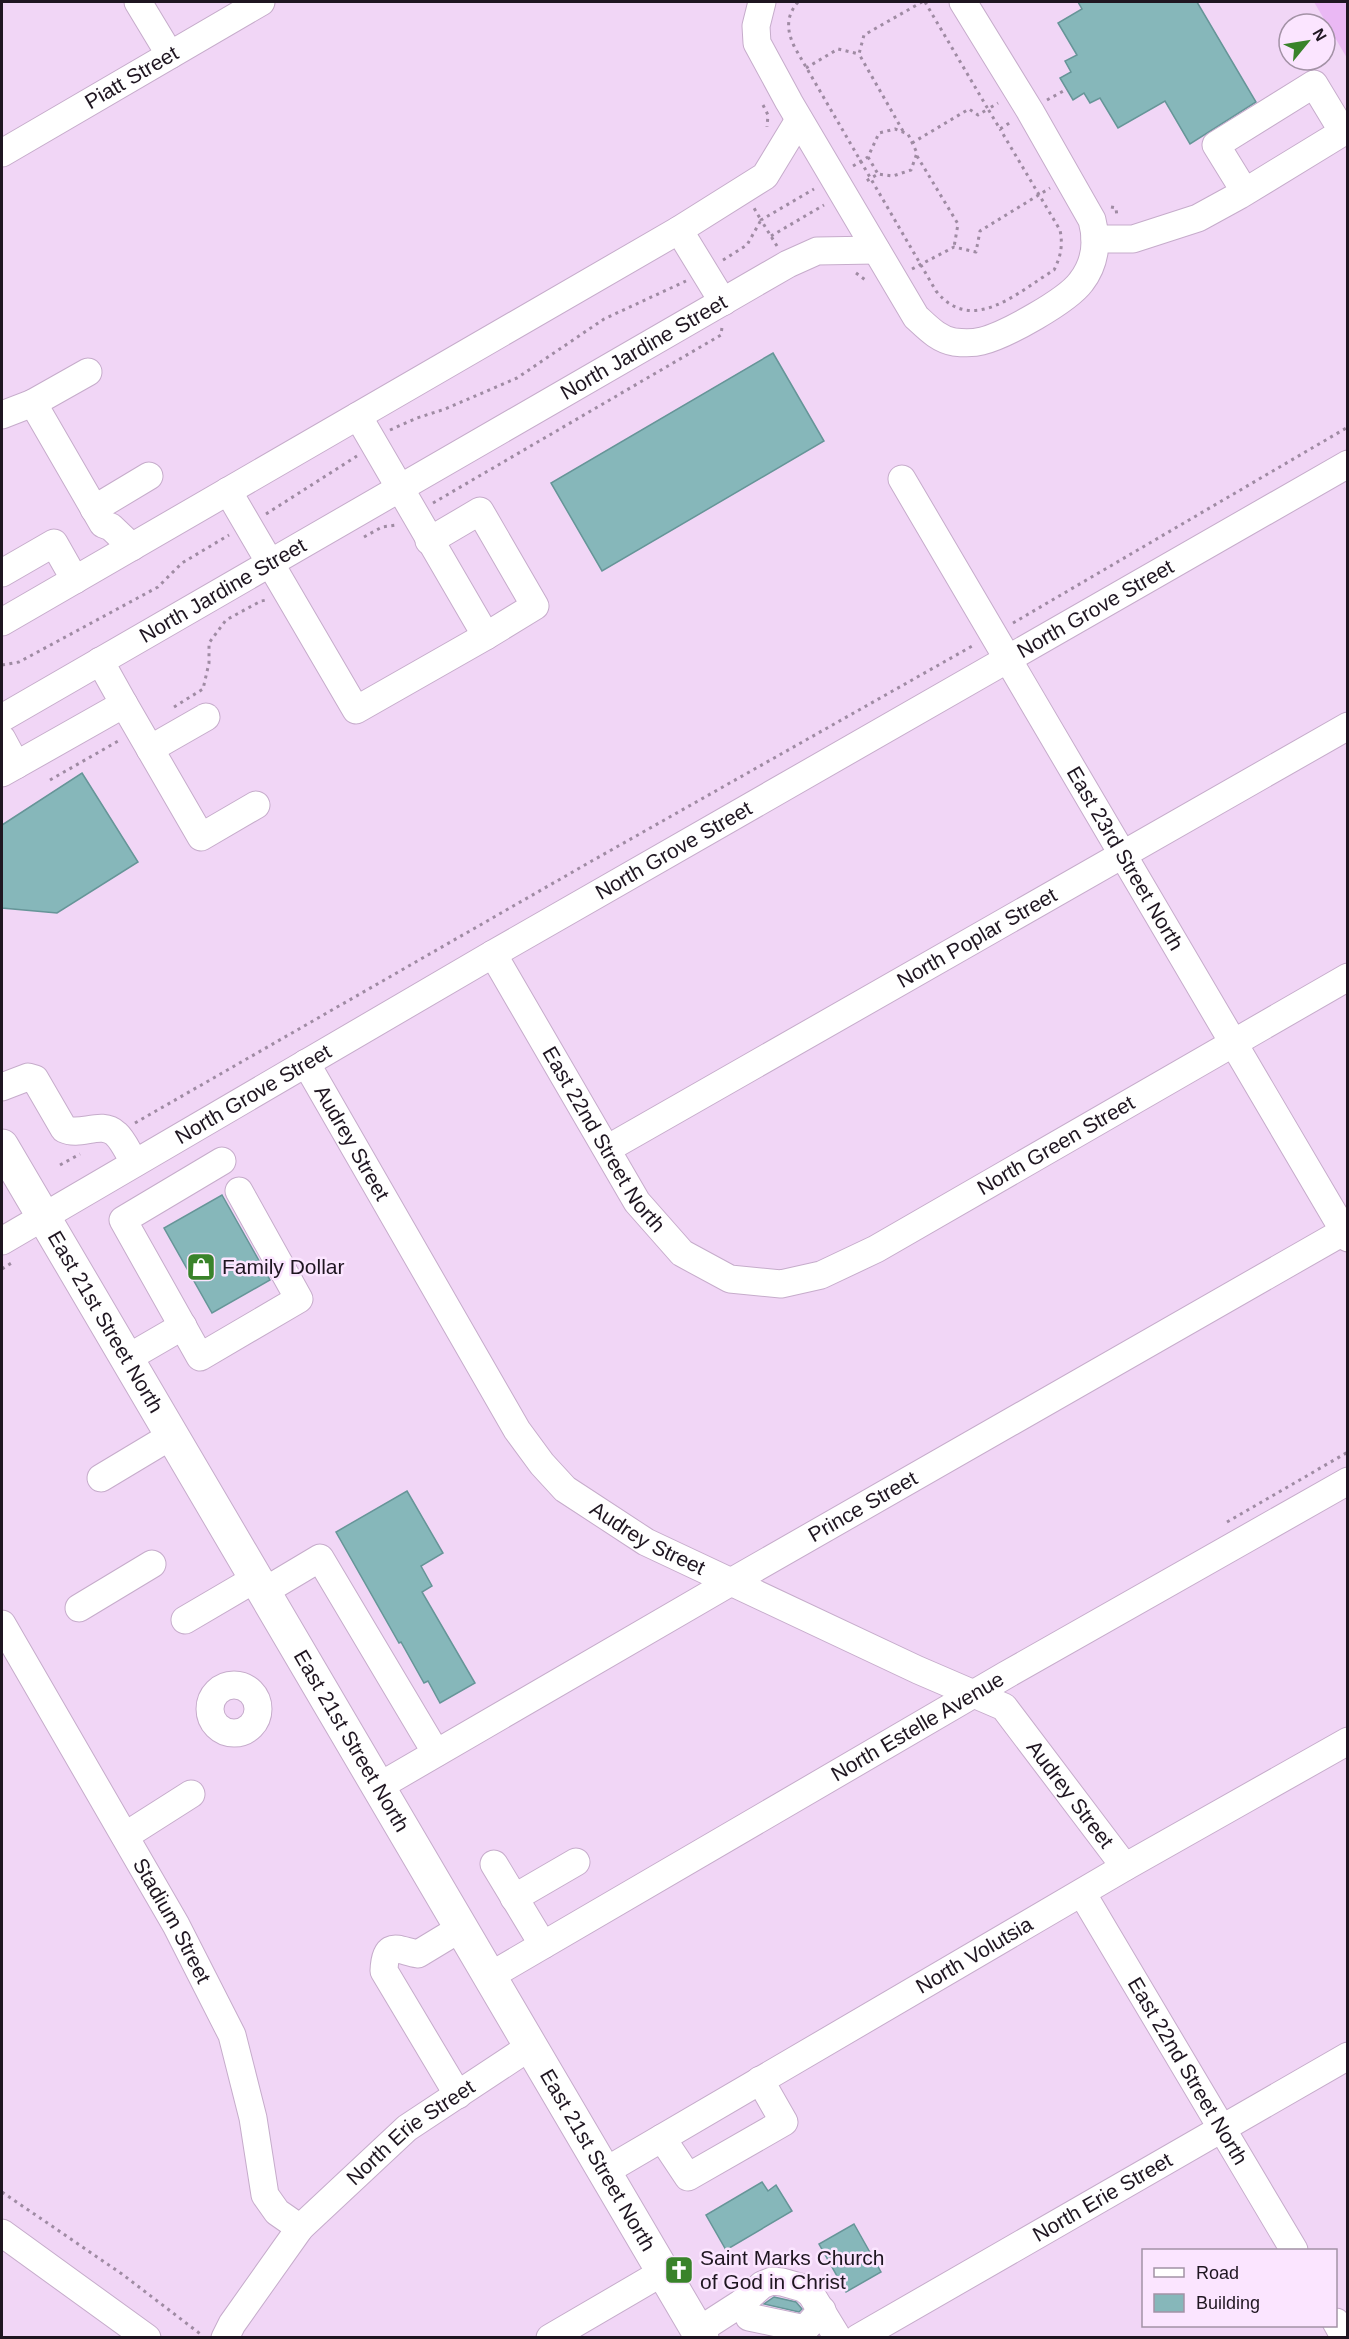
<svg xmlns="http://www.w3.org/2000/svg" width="1349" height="2339" font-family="Helvetica,sans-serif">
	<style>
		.green { fill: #eab8f4 }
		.building { fill: #86b7ba; stroke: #669598; stroke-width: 1.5 }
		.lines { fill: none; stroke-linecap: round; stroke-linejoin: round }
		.minor-casing { stroke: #c6accb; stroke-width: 29 }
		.major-casing { stroke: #c6accb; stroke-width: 35 }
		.path { stroke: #9f8ba3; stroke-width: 3; stroke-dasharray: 3 4.5; stroke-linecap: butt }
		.minor { stroke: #fff; stroke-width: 27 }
		.major { stroke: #fff; stroke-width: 33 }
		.labels { text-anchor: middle; stroke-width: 5; stroke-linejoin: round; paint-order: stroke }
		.street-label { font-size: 21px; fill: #1f1621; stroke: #fbe5ff }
		.poi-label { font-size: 21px; fill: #1f1621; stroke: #fbe5ff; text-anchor: start }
	</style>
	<rect width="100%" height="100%" fill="#f1d6f6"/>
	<polygon class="green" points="1314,2 1347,2 1347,58"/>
	<g class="building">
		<polygon points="1078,2 1197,2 1256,102 1190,144 1165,101 1118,128 1100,98 1090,103 1084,93 1073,100 1060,78 1071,72 1065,61 1077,55 1058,23 1082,9"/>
		<polygon points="773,353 824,441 602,571 551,483"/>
		<polygon points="82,773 138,862 57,913 2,908 2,825"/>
		<polygon points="222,1195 270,1280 212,1313 164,1228"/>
		<polygon points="407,1491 443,1553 421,1566 432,1586 422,1592 475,1683 440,1703 428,1681 424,1683 401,1642 399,1643 336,1532"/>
		<polygon points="762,2182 768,2191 776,2185 792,2211 726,2250 706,2215"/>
		<polygon points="854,2224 881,2272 846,2292 819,2244"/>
		<polygon points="774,2297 796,2302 802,2309 799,2312 764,2304"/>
	</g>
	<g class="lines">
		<g class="minor-casing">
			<g id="minor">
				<polyline points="138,2 170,55"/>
				<path d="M762,2L756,26L757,43L789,102L916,317C928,328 938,339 954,342C962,343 975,343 982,341C1006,335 1067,301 1081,282C1095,264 1098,242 1092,220L1030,111L963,2"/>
				<path id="s1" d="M2,153L261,2"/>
				<polyline points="679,230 723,302"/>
				<polyline points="1095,239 1133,239 1198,218 1240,195 1343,132 1314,84 1216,145 1245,192"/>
				<polyline points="33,403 88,372"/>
				<polyline points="2,415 33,403 103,524 111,527 132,547"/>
				<path id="s2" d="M902,479L1348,1238"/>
				<polyline points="228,491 356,710 486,636 358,416"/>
				<polyline points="94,509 149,476"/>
				<polyline points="429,541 480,511 535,606 486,636"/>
				<polyline points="2,573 54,543 75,580"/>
				<polyline points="2,622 679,230 765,176 799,120"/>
				<polyline points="124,704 201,837 256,805"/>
				<path id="s3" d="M2,718L788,264L817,251L876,250"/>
				<polyline points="2,739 16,765"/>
				<polyline points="150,749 206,717"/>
				<polyline points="2,773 124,704 100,661"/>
				<path id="s4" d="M493,954L637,1202L682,1253L730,1279L781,1284L821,1275L876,1249L1348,977"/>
				<path id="s5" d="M306,1063L517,1430L542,1464L565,1489L646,1542L918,1670L1004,1707L1125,1867"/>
				<path d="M2,1087L28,1077L35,1079L64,1129C81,1137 101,1120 116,1134C124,1141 129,1155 135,1163"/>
				<path id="s6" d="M607,1149L1348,726"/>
				<polyline points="222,1161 123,1220 200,1357 299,1299 239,1191"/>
				<path id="s7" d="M2,1241L493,954L1348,464"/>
				<polyline points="126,1359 183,1326"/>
				<polyline points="101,1478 171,1436"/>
				<polyline points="263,1592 320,1558 436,1753"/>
				<polyline points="79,1608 152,1564"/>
				<polyline points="185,1620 255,1579"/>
				<path id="s8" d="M2,1624L176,1925L232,2035L253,2118L265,2195L277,2212L300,2228"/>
				<circle cx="234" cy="1709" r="24"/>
				<path id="s9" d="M378,1787L731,1582L1348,1229"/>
				<polyline points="125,1836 191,1794"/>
				<polyline points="494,1864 543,1945"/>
				<path id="s10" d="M1082,1893L1294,2250"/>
				<polyline points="514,1898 576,1862"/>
				<path id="s11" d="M490,1976L1006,1675L1348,1481"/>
				<path d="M458,2095L384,1971C385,1938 399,1951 418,1954L461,1928"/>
				<polyline points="662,2138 688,2177 784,2122 760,2080"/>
				<path id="s12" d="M604,2172L1125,1867L1348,1741"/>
				<polyline points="2,2233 147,2338"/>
				<polyline points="743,2302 749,2317 805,2329 822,2310"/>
				<polyline points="1336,2322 1345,2338"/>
				<polyline points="698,2331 743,2302 762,2285 772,2281 782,2282 803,2288 811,2294 838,2338"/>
				<path id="s13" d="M225,2338L232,2324L300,2228L407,2128L531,2046"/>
				<polyline points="550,2338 663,2272"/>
				<path id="s14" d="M858,2338L1348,2056"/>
			</g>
		</g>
		<g class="major-casing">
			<g id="major">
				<path id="s15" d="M2,1146L702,2338"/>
			</g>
		</g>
		<g class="path">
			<path d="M798,2C785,17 787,32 795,48L936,291C972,336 1018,292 1054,270C1061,256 1063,245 1060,230L1000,129"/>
			<polyline points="925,2 988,109 998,103"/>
			<polyline points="806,68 838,49 859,54"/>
			<polyline points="1047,100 1067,89"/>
			<polyline points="763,105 768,115 767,127"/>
			<polyline points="903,131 859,54 864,35 922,2"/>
			<polyline points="912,143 969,109 978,115 988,109 1000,129 1011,122"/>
			<polyline points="917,156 958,224 954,247"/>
			<polyline points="868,157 878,174"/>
			<polyline points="853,166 868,157 879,133 895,129 908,134 917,153 911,170 893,176 878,174 863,183"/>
			<polyline points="1111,207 1116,208 1117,217"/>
			<polyline points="771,236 824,205"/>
			<polyline points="777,246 761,220 814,189"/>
			<polyline points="723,260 747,245 761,220 754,208"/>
			<polyline points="912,269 954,247 976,252 980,231 1050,188"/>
			<polyline points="856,273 868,282"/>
			<polyline points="390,430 417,418 445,409 517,378 604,319 686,281"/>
			<polyline points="433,503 721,335 722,327"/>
			<polyline points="266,514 357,456"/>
			<polyline points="364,537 382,527 396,525"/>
			<polyline points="1013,623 1348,427"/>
			<polyline points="2,665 19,662 158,587 182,563 229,535"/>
			<polyline points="174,707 203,689 209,663 209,643 226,620 261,601 267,600"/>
			<polyline points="50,780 120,740"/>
			<polyline points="135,1123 590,862 974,645"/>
			<polyline points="60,1165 80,1154"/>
			<polyline points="2,1269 13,1262"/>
			<polyline points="1227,1522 1348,1452"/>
			<polyline points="2,2192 122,2274 203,2336"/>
		</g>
		<use href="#minor" class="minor"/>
		<use href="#major" class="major"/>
	</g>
	<defs>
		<g id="shop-square" transform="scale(1.5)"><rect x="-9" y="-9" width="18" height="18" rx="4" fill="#39832a" stroke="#fbe5ff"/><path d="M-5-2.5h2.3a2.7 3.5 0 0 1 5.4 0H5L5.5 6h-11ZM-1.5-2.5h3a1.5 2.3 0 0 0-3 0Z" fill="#fff"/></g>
		<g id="church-square" transform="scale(1.5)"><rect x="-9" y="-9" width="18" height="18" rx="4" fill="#39832a" stroke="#fbe5ff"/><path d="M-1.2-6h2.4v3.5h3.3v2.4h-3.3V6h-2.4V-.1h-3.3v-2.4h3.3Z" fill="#fff"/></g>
	</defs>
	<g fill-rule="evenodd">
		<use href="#shop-square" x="201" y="1267"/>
		<use href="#church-square" x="679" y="2270"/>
	</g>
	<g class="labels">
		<g class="street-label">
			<text dy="7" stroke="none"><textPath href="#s1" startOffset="150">Piatt Street</textPath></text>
			<text dy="7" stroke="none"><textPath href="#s3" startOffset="741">North Jardine Street</textPath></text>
			<text dy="7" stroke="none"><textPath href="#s3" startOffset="255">North Jardine Street</textPath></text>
			<text dy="7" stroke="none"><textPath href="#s7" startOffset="1263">North Grove Street</textPath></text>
			<text dy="7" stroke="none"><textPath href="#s7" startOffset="777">North Grove Street</textPath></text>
			<text dy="7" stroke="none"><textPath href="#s2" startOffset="440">East 23rd Street North</textPath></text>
			<text dy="7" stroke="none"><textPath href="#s6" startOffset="426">North Poplar Street</textPath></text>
			<text dy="7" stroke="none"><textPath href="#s7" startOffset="291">North Grove Street</textPath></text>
			<text dy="7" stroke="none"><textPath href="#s4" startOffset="216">East 22nd Street North</textPath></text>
			<text dy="7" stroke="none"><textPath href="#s5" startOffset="92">Audrey Street</textPath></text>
			<text dy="7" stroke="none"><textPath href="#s4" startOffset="770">North Green Street</textPath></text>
			<text dy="7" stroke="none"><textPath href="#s15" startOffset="204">East 21st Street North</textPath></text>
			<text dy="7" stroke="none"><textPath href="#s9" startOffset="560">Prince Street</textPath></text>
			<text dy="7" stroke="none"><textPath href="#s5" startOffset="596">Audrey Street</textPath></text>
			<text dy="7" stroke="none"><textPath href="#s11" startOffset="495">North Estelle Avenue</textPath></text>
			<text dy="7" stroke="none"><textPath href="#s15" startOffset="690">East 21st Street North</textPath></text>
			<text dy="7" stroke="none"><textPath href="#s5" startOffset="1100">Audrey Street</textPath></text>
			<text dy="7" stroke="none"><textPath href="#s8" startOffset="342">Stadium Street</textPath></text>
			<text dy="7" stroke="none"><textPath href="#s12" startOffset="429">North Volutsia</textPath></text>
			<text dy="7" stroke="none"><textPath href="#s10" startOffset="207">East 22nd Street North</textPath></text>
			<text dy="7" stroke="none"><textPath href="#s13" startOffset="280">North Erie Street</textPath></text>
			<text dy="7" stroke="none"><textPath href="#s15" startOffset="1176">East 21st Street North</textPath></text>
			<text dy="7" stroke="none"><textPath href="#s14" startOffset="282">North Erie Street</textPath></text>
		</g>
		<g class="poi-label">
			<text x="222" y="1274">Family Dollar</text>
			<text x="700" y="2265">Saint Marks Church<tspan x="700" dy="24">of God in Christ</tspan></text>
		</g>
	</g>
	<rect width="1349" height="2339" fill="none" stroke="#1f1621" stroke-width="6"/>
	<rect x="1142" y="2249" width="195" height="78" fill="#fbe5ff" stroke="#a392a6" stroke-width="1.5"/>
	<rect x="1154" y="2268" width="30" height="9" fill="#ffffff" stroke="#a392a6" stroke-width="1.5"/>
	<text x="1196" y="2279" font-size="18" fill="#1f1621">Road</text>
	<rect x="1154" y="2294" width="30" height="18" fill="#86b7ba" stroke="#a392a6" stroke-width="1.5"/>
	<text x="1196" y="2309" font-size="18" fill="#1f1621">Building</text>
	<g transform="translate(1307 42) rotate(60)"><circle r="28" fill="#fbe5ff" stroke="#a392a6" stroke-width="1.5"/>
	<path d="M0-4.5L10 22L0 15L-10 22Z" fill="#39832a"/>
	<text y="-9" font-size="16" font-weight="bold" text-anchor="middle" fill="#1f1621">N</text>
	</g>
</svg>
